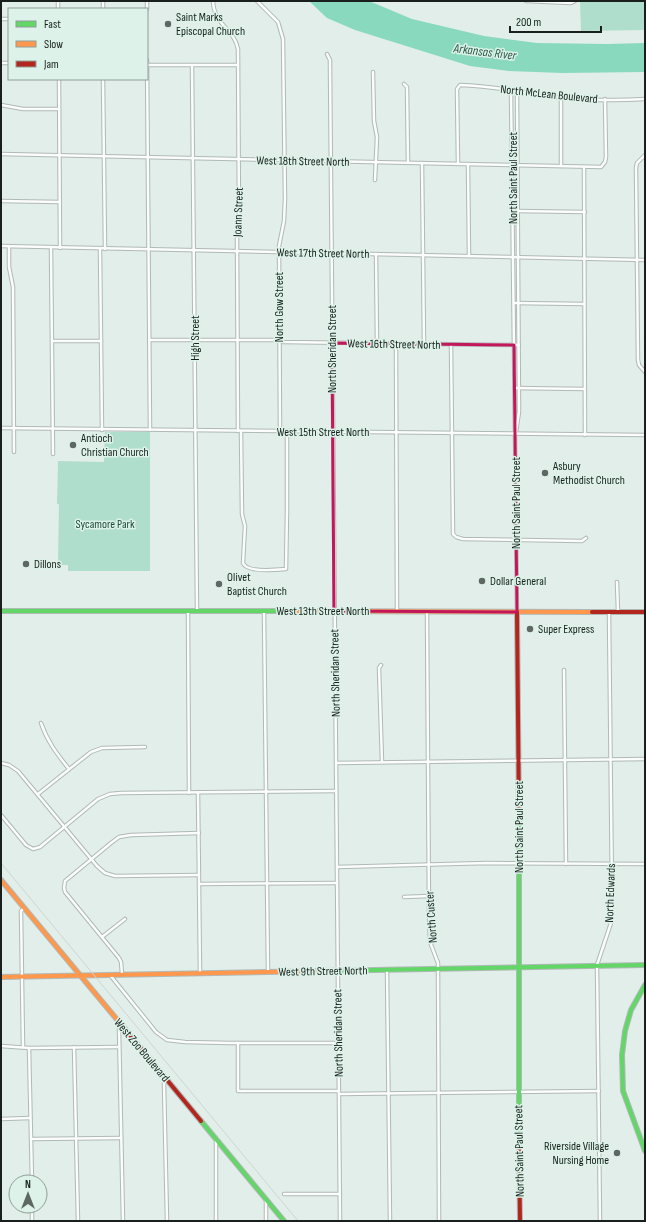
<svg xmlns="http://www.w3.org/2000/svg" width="646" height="1222" font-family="'Sofia Sans Condensed',sans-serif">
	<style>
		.green { fill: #b0decc }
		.water { fill: #89d9be }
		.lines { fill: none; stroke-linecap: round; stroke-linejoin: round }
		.street-casing { stroke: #b0b9b6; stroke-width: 4.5 }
		.fast-casing { stroke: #b0b9b6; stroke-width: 6 }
		.slow-casing { stroke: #b0b9b6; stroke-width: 6 }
		.jam-casing { stroke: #b0b9b6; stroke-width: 6 }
		.street { stroke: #fbfcfc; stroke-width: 2.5 }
		.fast { stroke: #63d668; stroke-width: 4 }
		.slow { stroke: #ff974d; stroke-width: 4 }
		.jam { stroke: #b3261e; stroke-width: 4 }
		.rail { stroke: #d0d3d2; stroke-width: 1 }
		.marked { fill: none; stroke: #c2185b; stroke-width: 3; stroke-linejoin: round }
		.poi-dot { fill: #5f6764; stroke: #ddf3ea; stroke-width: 1.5 }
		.labels { text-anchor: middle; stroke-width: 3; stroke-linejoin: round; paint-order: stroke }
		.poi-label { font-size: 12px; fill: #181f1c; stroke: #ddf3ea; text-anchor: start }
		.street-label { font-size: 12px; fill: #181f1c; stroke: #ddf3ea }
		.park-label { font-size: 12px; fill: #1c4b3c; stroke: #ddf3ea }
		.water-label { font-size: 13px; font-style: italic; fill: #295748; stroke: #ddf3ea }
	</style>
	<rect width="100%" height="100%" fill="#e2eee9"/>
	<g class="green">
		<polygon points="580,1 645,1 645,30 581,31"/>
		<polygon points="105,432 150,432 150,571 68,571 68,565 58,565 59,504 57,504 58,461 104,462"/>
	</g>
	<polygon class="water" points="309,1 369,1 412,19 484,36 537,43 608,44 645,43 645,72 562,73 509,71 470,66 355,30 327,18"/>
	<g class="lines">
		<g class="street-casing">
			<g id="street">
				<polyline points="58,1 58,9"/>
				<polyline points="103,1 103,9"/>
				<polyline points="147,1 147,9"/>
				<path d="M213,1C214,26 234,28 238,49L239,224L237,238L238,431"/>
				<polyline points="257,1 278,22 283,39 285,199 284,221 279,246 280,432"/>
				<polyline points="526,1 571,3 575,1"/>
				<polyline points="1,19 9,19"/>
				<polyline points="327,54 330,60 330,65 340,1221"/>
				<polyline points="147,60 150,430"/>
				<polyline points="1,63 9,63"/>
				<polyline points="147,65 238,65"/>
				<polyline points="192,65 197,611"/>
				<polyline points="373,72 374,121 377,137 375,180"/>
				<polyline points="59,79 60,248"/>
				<polyline points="103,79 105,249"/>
				<polyline points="404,84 407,87 408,163"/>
				<polyline points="511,90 517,612"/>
				<polyline points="561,97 561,166"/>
				<polyline points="1,105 23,109 59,109"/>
				<polyline points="1,154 601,167 605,162 606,157 605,99"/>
				<polyline points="645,155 637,163 636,168 638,360 639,365 645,372"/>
				<polyline points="422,163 424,344"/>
				<path d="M458,164L457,89L460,85C492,86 524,92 555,97C584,100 616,101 645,99"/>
				<polyline points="468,164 469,256"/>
				<polyline points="584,167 585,435"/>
				<polyline points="1,201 60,202"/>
				<polyline points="517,211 585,212"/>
				<polyline points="1,246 645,260"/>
				<polyline points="9,247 9,267 13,287 14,452"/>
				<polyline points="51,248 53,454"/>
				<polyline points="100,249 102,430"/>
				<polyline points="376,254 377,343"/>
				<polyline points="514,303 584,304"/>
				<polyline points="149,340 277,340 283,342 519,345"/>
				<polyline points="53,341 101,341"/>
				<polyline points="396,344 397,611"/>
				<polyline points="451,345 453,534 456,537 463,539 582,541 586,538"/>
				<polyline points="514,388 585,389"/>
				<polyline points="1,428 645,435"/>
				<path d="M241,431L242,514L245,526L243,563C247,573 276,570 286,569L287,511V432"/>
				<polyline points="516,432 519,412 517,91"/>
				<polyline points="617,582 618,612"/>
				<polyline points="188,611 189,793"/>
				<polyline points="264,611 268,972"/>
				<polyline points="427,611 429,914 430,942 438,963 439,1221"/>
				<polyline points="381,665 379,668 382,762"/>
				<polyline points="564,670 566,864"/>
				<path d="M41,723C47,741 57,754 69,769"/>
				<polyline points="1,763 9,765 18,771 97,866 105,873 115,876 199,875"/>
				<polyline points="336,763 645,759"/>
				<polyline points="198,793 200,973"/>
				<polyline points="38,794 91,752 102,748 145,747"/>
				<polyline points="1,815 26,845 33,849 40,847 98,799 110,794 121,793 336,791"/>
				<polyline points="337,867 487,863 645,864"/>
				<polyline points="199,884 337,883"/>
				<polyline points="404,897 429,896"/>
				<polyline points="102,937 125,919"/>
				<polyline points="387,970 390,1221"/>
				<polyline points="122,974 121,962 119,958 65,892 64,888 65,881 111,843 119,837 131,835 199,833"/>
				<polyline points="110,975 156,1032 167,1040 185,1042 230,1043 339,1043"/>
				<polyline points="122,1025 119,1029 123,1221"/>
				<polyline points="238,1043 238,1091 339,1091"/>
				<polyline points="1,1046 29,1048 119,1047"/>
				<polyline points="23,1047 21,911 24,908"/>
				<polyline points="74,1047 78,1221"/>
				<polyline points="29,1048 32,1182"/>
				<polyline points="339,1094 599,1091"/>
				<polyline points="1,1119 30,1118"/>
				<polyline points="31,1139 121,1138"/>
				<polyline points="216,1140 216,1221"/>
				<polyline points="284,1194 340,1194"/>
				<polyline points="266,1200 266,1221"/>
				<polyline points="32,1206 32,1221"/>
				<polyline points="167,1221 164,1083 167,1080"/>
				<polyline points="600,1221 597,965 611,923 612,896 609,612"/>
			</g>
		</g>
		<g class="fast-casing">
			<g id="fast">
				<polyline points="1,611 291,611"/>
				<polyline points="519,816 519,1148"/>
				<polyline points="320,971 645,965"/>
				<polyline points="645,985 631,1010 625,1031 622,1055 623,1091 645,1151"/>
				<polyline points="201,1121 284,1221"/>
			</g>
		</g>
		<g class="slow-casing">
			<g id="slow">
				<polyline points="291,611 592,612"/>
				<polyline points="1,880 124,1028"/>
				<polyline points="1,977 320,971"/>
			</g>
		</g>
		<g class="jam-casing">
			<g id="jam">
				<polyline points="517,612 519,816"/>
				<polyline points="592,612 645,612"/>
				<polyline points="124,1028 201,1121"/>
				<polyline points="519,1148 520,1221"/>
			</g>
		</g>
		<use href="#street" class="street"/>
		<use href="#fast" class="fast"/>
		<use href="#slow" class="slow"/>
		<use href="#jam" class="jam"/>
		<polyline class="rail" points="1,863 298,1221"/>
	</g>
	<path class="marked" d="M332,343L514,345L517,612L334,611Z"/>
	<g class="poi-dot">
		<circle cx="168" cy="24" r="4"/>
		<circle cx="73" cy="445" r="4"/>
		<circle cx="545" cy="473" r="4"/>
		<circle cx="26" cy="564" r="4"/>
		<circle cx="482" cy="581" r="4"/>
		<circle cx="219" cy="584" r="4"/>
		<circle cx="530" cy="629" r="4"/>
		<circle cx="617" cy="1153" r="4"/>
	</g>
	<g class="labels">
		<g class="poi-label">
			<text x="176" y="21">Saint Marks<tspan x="176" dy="14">Episcopal Church</tspan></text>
			<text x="81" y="442">Antioch<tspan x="81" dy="14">Christian Church</tspan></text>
			<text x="553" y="470">Asbury<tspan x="553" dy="14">Methodist Church</tspan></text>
			<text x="34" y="568">Dillons</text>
			<text x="227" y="581">Olivet<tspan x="227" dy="14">Baptist Church</tspan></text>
			<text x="490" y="585">Dollar General</text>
			<text x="538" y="633">Super Express</text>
			<text x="609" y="1150" text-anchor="end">Riverside Village<tspan x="609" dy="14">Nursing Home</tspan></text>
		</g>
		<g class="street-label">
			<text transform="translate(549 94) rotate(6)" y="4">North McLean Boulevard</text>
			<text transform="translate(303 161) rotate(1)" y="4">West 18th Street North</text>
			<text transform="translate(513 178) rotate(-90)" y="4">North Saint Paul Street</text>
			<text transform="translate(238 212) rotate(-88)" y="4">Joann Street</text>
			<text transform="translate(323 253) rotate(1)" y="4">West 17th Street North</text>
			<text transform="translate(279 307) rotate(-90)" y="4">North Gow Street</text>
			<text transform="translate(195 338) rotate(-90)" y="4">High Street</text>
			<text transform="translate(394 344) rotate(1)" y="4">West 16th Street North</text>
			<text transform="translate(332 349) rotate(-90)" y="4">North Sheridan Street</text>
			<text x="323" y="436">West 15th Street North</text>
			<text transform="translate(516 503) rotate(-90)" y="4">North Saint Paul Street</text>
			<text x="323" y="615">West 13th Street North</text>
			<text transform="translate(335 673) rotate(-91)" y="4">North Sheridan Street</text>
			<text transform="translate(519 827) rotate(-90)" y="4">North Saint Paul Street</text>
			<text transform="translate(610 893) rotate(-88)" y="4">North Edwards</text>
			<text transform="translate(431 917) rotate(-94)" y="4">North Custer</text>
			<text transform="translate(323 971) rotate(-1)" y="4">West 9th Street North</text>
			<text transform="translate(338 1033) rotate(-91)" y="4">North Sheridan Street</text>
			<text transform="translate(142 1050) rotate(50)" y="4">West Zoo Boulevard</text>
			<text transform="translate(519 1151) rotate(-91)" y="4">North Saint Paul Street</text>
		</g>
		<g class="park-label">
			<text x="105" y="528">Sycamore Park</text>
		</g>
		<g class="water-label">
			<text transform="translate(485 51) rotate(7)" y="5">Arkansas River</text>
		</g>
	</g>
	<rect width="646" height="1222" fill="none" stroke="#181f1c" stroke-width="4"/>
	<rect x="8" y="8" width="140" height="72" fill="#ddf3ea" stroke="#8e9e98"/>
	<rect x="16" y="21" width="20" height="6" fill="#63d668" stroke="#8e9e98"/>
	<text x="44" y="28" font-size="12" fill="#181f1c">Fast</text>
	<rect x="16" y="41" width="20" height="6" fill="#ff974d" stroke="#8e9e98"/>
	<text x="44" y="48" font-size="12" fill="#181f1c">Slow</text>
	<rect x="16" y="61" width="20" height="6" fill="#b3261e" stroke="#8e9e98"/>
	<text x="44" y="68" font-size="12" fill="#181f1c">Jam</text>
	<g transform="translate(28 1194)"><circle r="19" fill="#ddf3ea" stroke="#8e9e98"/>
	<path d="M0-3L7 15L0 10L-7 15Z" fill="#5f6764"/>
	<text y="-6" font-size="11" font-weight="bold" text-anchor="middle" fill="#181f1c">N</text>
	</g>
	<path d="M510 26v6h91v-6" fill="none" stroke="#181f1c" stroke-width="2"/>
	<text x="516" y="26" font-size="12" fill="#181f1c" stroke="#ddf3ea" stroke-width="3" paint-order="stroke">200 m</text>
</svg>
